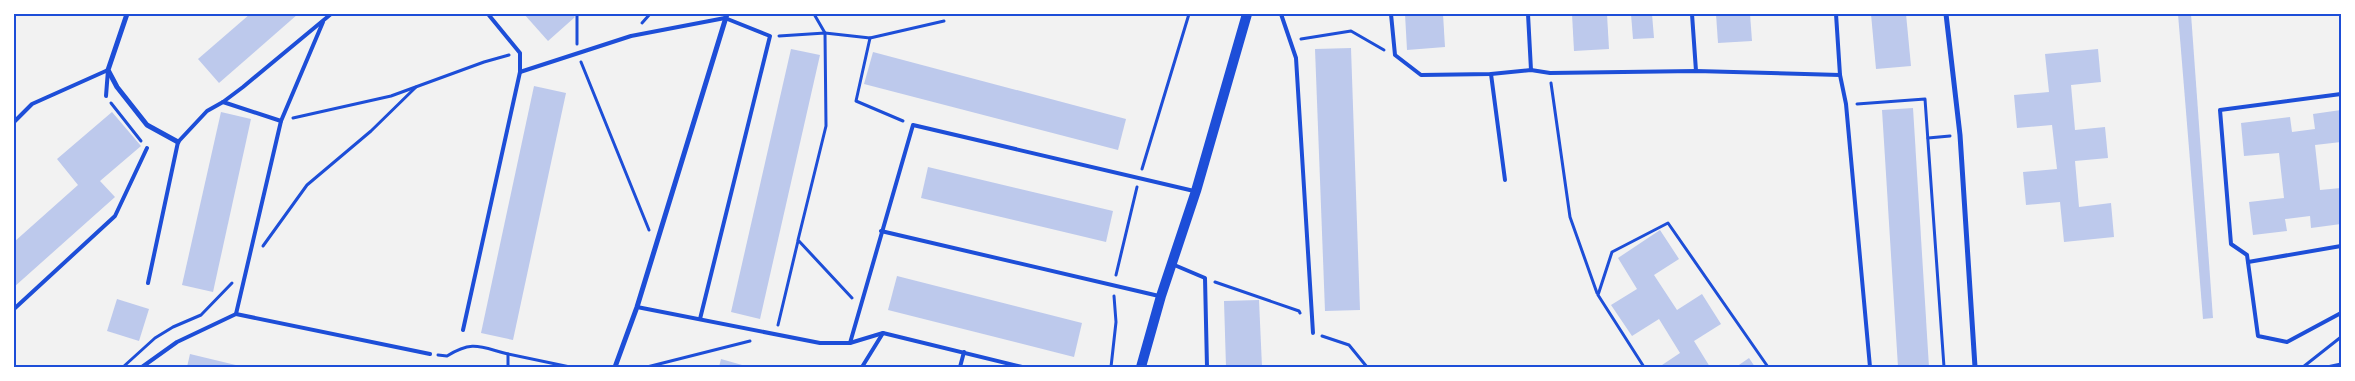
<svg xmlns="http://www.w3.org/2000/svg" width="2355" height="381" font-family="Lato,sans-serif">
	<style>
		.building { fill: #bdc9ec }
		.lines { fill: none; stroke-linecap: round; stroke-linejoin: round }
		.path { stroke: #1d4ed8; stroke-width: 3 }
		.service { stroke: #1d4ed8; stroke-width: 4 }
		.minor { stroke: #1d4ed8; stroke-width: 5 }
		.secondary { stroke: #1d4ed8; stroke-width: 10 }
		.neatline { fill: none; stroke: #1d4ed8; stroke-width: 2 }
	</style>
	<rect width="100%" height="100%" fill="#f2f2f2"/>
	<g class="building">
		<polygon points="250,14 298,14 219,83 198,59"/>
		<polygon points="524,14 572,14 575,17 548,41"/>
		<polygon points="1405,14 1443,14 1445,47 1407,50"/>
		<polygon points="1572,14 1607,14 1609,49 1574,51"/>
		<polygon points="1631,14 1652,14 1654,38 1633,39"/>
		<polygon points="1716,14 1750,14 1752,41 1718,43"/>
		<polygon points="1871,14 1906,14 1911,66 1876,69"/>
		<polygon points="2178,14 2191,14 2213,318 2203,319"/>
		<polygon points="1351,48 1360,310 1325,311 1315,49"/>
		<polygon points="791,49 820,55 760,319 731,312"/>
		<polygon points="2098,49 2101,82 2071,85 2075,130 2105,127 2108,158 2075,161 2079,207 2111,203 2114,237 2064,242 2060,202 2026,205 2023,172 2057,169 2052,125 2017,128 2014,95 2049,92 2045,54"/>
		<polygon points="873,52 1126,119 1118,150 864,84"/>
		<polygon points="534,86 566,93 513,340 481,333"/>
		<polygon points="1913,108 1929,367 1898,367 1882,110"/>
		<polygon points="2341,110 2341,142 2315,145 2320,190 2341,188 2341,224 2311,228 2310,216 2285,219 2287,231 2253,235 2249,202 2284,198 2279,153 2244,156 2241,123 2290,117 2292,132 2315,129 2313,114"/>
		<polygon points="112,112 141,146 100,181 115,197 14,287 14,242 78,185 57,159"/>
		<polygon points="221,112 251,119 213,292 182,285"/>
		<polygon points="928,167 1113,211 1106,242 921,198"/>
		<polygon points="1660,230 1679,259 1654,275 1677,310 1702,294 1721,324 1694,341 1710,367 1659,367 1680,353 1659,319 1632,336 1611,305 1637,289 1618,258"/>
		<polygon points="897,276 1082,323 1074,357 888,310"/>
		<polygon points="117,299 149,309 139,341 107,331"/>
		<polygon points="1259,300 1262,367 1226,367 1224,301"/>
		<polygon points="190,354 244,367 187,367"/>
		<polygon points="1749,358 1755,367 1736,367"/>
		<polygon points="721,359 749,367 719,367"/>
	</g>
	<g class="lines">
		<g class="path">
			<polyline points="814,14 825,33 826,126 798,240 852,298"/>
			<polyline points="642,23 650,14"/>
			<polyline points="779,36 825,33 870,38 944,21"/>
			<polyline points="870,38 856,101 903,121"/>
			<polyline points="1301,39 1351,31 1384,50"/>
			<polyline points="577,44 577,14"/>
			<polyline points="581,62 649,230"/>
			<polyline points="1551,83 1570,217 1597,293"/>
			<polyline points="111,103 141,141"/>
			<polyline points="1857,104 1925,99 1944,367"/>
			<polyline points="293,118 391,96 484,62 509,55"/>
			<polyline points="1928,138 1950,136"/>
			<polyline points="1142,169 1189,14"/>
			<polyline points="263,246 307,185 371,131 416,87"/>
			<polyline points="1116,275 1137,187"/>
			<polyline points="1215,282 1299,311 1300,313"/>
			<polyline points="778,325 798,241"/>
			<polyline points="1322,336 1349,345 1367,367"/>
			<polyline points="508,354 570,367"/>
			<path d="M438,355L447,356C473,340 480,347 508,354V367"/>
			<polyline points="123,367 155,338 173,327 201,315 232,283"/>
			<polyline points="647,367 750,341"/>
			<polyline points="1111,367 1116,322 1114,296"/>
			<polyline points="1644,367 1598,295 1612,252 1668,223 1768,367"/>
			<polyline points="2303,367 2341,337"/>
			<polyline points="2327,367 2341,364"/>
		</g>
		<g class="service">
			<polyline points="1281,14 1296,58 1313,333"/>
			<polyline points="1391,14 1395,55 1421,75 1491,74 1531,70 1550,73 1696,71 1840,75"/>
			<polyline points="1528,14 1531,70"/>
			<polyline points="1692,14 1696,71"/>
			<polyline points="1836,14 1840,75 1846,104 1870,367"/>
			<polyline points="520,72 631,36 725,18 770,36 700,319"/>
			<polyline points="1491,74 1505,180"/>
			<polyline points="2341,94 2220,110 2231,244 2247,255 2258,336 2287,342 2341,313"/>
			<polyline points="223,102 281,121 236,314 430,354"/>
			<polyline points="281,121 323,22"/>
			<polyline points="14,122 32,104 108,70 106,96"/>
			<polyline points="881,231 1159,296"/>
			<polyline points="2248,262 2341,246"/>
			<polyline points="1172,264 1205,278 1207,367"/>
			<polyline points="148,283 178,142 207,111 223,102 243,87 331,14"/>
			<polyline points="637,307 820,343 850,343 883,333 1022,367"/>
			<polyline points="14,309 115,216 147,148"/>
			<polyline points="463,330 520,72 520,53 488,14"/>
			<polyline points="850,343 913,125 1194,191"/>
			<polyline points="142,367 177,342 236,314"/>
			<polyline points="862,367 883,333"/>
			<polyline points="960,367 964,352"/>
		</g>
		<g class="minor">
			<polyline points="127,14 108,70 117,87 147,125 178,142"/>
			<polyline points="1946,14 1960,135 1975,367"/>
			<polyline points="615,367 637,307 727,14"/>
		</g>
		<polyline class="secondary" points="1141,367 1161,296 1196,191 1247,14"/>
	</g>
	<rect width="2355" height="381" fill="none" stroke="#ffffff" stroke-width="30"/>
	<rect x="15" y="15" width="2325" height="351" class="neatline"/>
</svg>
